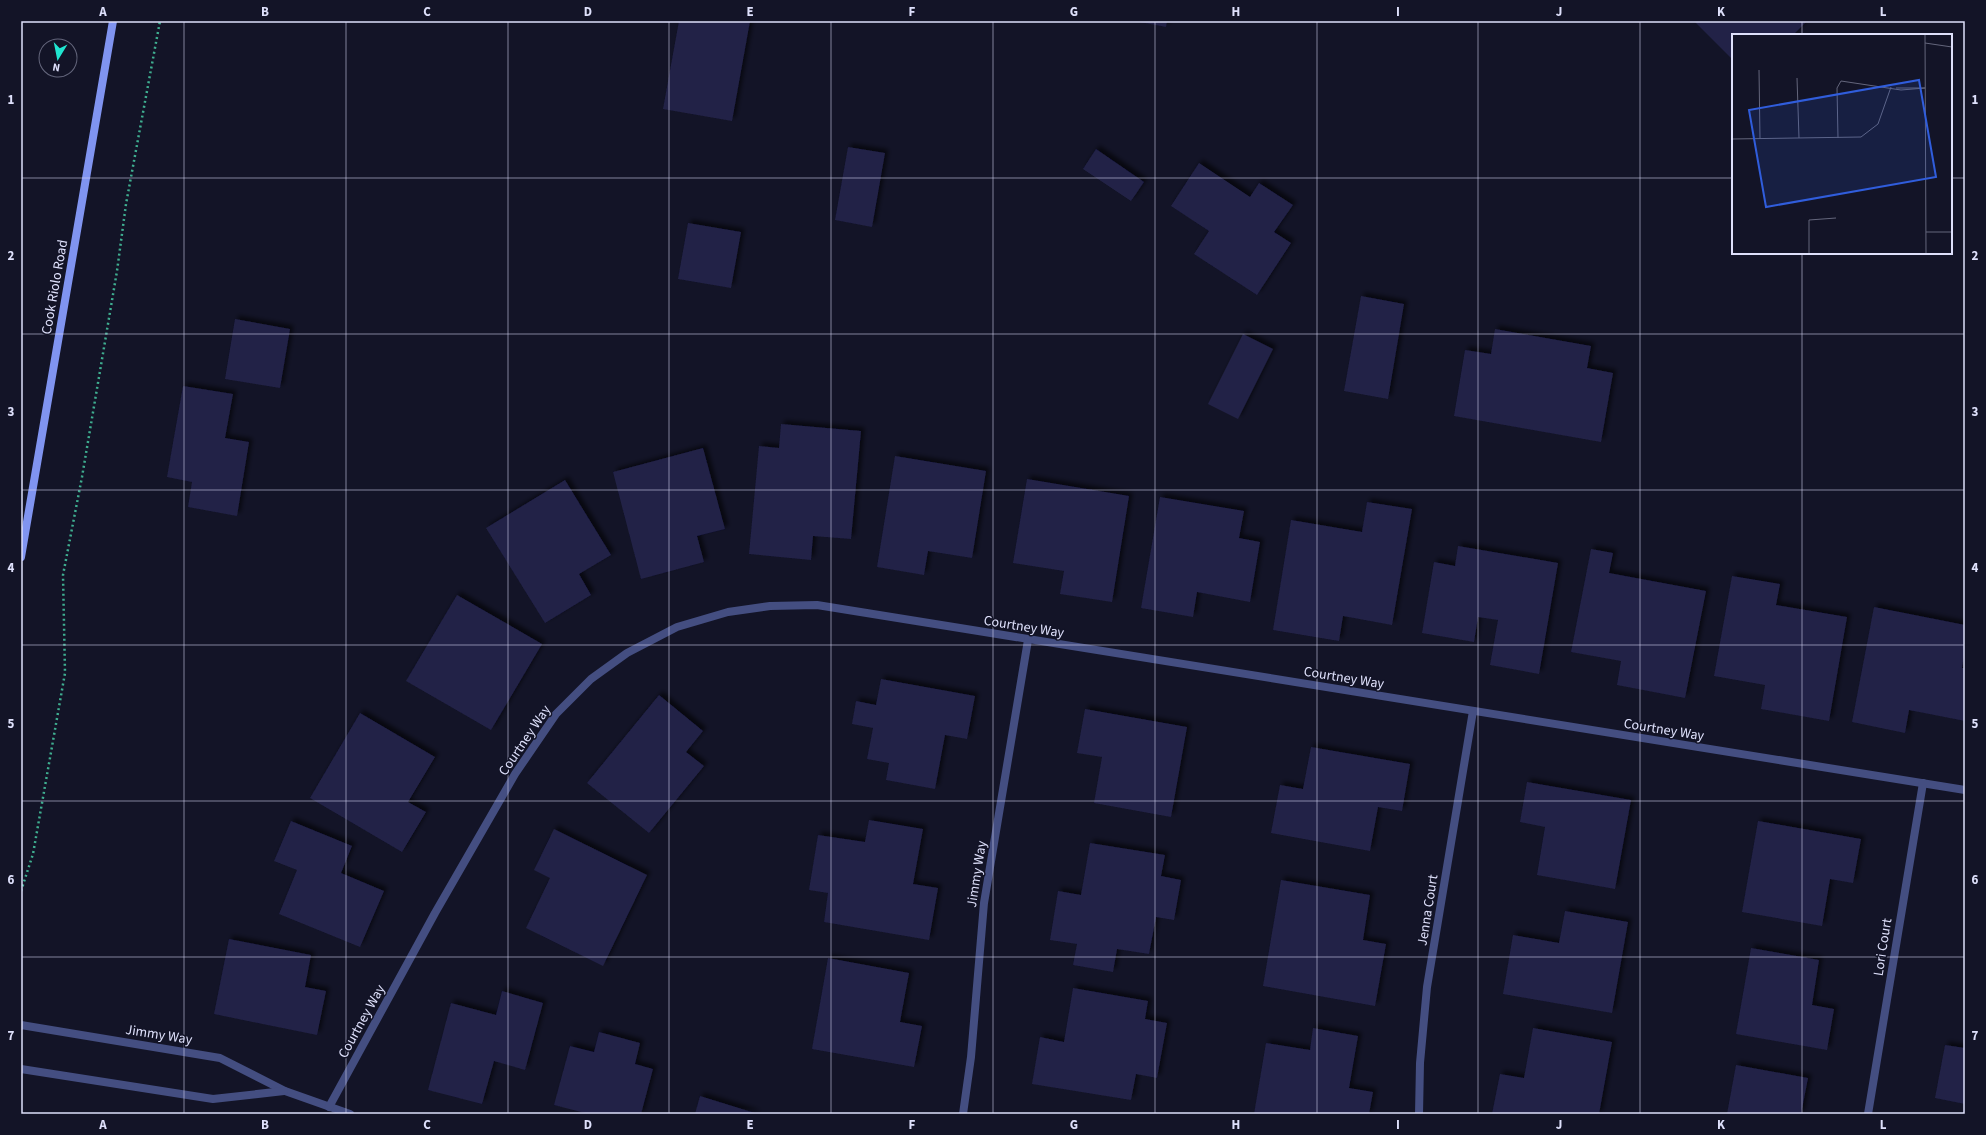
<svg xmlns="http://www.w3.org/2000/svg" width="1986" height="1135" font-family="'Source Sans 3',sans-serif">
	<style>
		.building { fill: #212146; filter: url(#shadow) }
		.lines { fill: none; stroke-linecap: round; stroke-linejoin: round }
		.path { stroke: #3fae90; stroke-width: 2.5; stroke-dasharray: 2 3; stroke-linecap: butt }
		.street { stroke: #444e81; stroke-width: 8 }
		.secondary { stroke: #8094f0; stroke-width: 8 }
		.grid { fill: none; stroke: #dee0fb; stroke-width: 1; stroke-opacity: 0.55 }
		.labels { text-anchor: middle; stroke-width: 3; stroke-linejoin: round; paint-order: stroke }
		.street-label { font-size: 14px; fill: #dee0fb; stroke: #131427 }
		.inset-road { fill: none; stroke: #64667c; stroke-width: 1 }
		.view { fill: #305ddc; fill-opacity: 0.15; stroke: #305ddc; stroke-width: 2 }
		.inset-edge { fill: none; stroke: #dee0fb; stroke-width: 2 }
		.neatline { fill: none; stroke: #dee0fb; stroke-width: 1.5 }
		.grid-label { font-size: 13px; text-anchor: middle; font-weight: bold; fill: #dee0fb }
	</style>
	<defs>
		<filter id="shadow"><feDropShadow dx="3.5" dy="-3.5" stdDeviation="2" flood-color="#0009"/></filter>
	</defs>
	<rect width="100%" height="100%" fill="#131427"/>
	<g class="building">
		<polygon points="679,21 750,21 732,121 663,109"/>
		<polygon points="1135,21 1167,21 1166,27"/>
		<polygon points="1694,21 1807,21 1793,35 1733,35 1733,60"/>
		<polygon points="848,147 885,153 872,227 835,220"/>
		<polygon points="1096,149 1144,182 1131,201 1083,169"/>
		<polygon points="1199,163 1250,197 1259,183 1293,205 1274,232 1291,243 1257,295 1194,254 1209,231 1171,206"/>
		<polygon points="688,223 741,232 731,288 678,279"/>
		<polygon points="1361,296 1404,304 1388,399 1344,391"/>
		<polygon points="235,319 290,329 280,388 225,379"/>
		<polygon points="1495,329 1591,346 1587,368 1613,373 1601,442 1454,416 1465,350 1491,354"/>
		<polygon points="1243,334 1273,349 1238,419 1208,404"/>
		<polygon points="183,386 233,394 225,438 249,442 237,516 188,507 192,482 167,477"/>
		<polygon points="781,424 861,431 851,539 813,536 811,560 749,554 759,446 779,448"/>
		<polygon points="703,448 725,529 697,536 704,562 641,579 613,472"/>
		<polygon points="895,456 986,471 972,558 928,551 924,575 877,567"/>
		<polygon points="1027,479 1129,496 1112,602 1060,594 1064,571 1013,563"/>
		<polygon points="565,480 611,555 579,574 591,595 545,623 486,528"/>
		<polygon points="1160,497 1244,511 1239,538 1260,542 1250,602 1197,592 1193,617 1141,608"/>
		<polygon points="1367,502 1412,509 1392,625 1343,616 1339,641 1273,630 1291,520 1362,532"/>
		<polygon points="1458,546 1558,563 1539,674 1490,665 1498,620 1478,617 1474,642 1422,633 1434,562 1455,566"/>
		<polygon points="1591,549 1613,553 1609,573 1706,591 1685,698 1617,685 1621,661 1571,652"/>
		<polygon points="1732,576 1780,584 1776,605 1847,617 1829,721 1761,709 1765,685 1714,676"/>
		<polygon points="457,595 542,644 491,730 406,681"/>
		<polygon points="1874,607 1965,625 1965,650 1962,668 1965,668 1965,721 1909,710 1905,733 1852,722"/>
		<polygon points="881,679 975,696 967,739 945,735 935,789 886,780 889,763 867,759 873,728 852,724 856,701 876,705"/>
		<polygon points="659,695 703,731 686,752 704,766 649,833 587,783"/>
		<polygon points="1085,709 1187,727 1171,817 1094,803 1102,757 1077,753"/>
		<polygon points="360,713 435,757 408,802 426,812 402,852 310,798"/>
		<polygon points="1311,747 1410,764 1402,811 1378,807 1370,851 1271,833 1280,785 1303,789"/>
		<polygon points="1527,782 1631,800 1615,889 1537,875 1545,827 1520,822"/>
		<polygon points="869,820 923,829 913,884 938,888 929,940 824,922 828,893 809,890 818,835 865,842"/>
		<polygon points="291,821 352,846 341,873 384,891 360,947 279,914 297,870 274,861"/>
		<polygon points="1758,821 1861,839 1853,883 1830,879 1822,926 1742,912"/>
		<polygon points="554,829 647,875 603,966 526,928 550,878 534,870"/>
		<polygon points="1090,843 1165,855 1161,876 1181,880 1174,920 1156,917 1149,954 1117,949 1113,972 1073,965 1077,944 1050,940 1058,891 1081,895"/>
		<polygon points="1281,880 1370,895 1363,940 1386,944 1375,1006 1263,986"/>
		<polygon points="1565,911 1628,922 1612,1013 1503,994 1513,935 1559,943"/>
		<polygon points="229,939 311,955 305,987 326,991 317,1035 214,1014"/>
		<polygon points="1751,948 1819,960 1812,1005 1834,1009 1827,1050 1736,1034"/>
		<polygon points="828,958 909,973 900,1022 922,1026 914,1067 812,1049"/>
		<polygon points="1073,988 1148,1001 1145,1019 1167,1023 1157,1078 1136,1074 1131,1100 1032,1084 1040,1037 1064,1042"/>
		<polygon points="502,991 543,1003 525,1070 494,1061 482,1104 428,1090 451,1003 496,1015"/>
		<polygon points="1313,1028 1358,1036 1349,1088 1373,1092 1369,1114 1254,1114 1266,1043 1310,1050"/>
		<polygon points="1533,1028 1612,1042 1599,1114 1492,1114 1500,1074 1524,1078"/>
		<polygon points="599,1032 640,1043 635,1064 653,1069 641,1114 589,1114 554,1105 570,1046 594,1052"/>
		<polygon points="1945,1045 1965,1048 1965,1104 1935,1098"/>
		<polygon points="1736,1065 1808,1078 1801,1114 1727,1114"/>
		<polygon points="700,1096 758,1114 695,1114"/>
	</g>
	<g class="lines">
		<polyline class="path" points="21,891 33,854 65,673 63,575 82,477 117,271 126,204 160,21"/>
		<g class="street">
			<polyline points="21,1025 220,1058 285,1091 350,1114"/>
			<polyline points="21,1069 213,1099 284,1091"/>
			<polyline points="329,1107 435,913 515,774 556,714 591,679 627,653 677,627 728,612 770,606 817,605 1965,790"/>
			<polyline points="963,1114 971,1057 984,903 1028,640"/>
			<polyline points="1419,1114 1420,1063 1427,987 1473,711"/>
			<polyline points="1868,1114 1923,783"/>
		</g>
		<polyline class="secondary" points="21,557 113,21"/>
	</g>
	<path class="grid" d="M184,21V1114M346,21V1114M508,21V1114M669,21V1114M831,21V1114M993,21V1114M1155,21V1114M1317,21V1114M1478,21V1114M1640,21V1114M1802,21V35M21,178H1733M1951,178H1965M1802,253V1114M21,334H1965M21,490H1965M21,645H1965M21,801H1965M21,957H1965"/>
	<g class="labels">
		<g class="street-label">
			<text transform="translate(54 287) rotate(-80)" y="5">Cook Riolo Road</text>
			<text transform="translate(1024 626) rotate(9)" y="5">Courtney Way</text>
			<text transform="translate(1344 677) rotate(9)" y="5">Courtney Way</text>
			<text transform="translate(1664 729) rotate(9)" y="5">Courtney Way</text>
			<text transform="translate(524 740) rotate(-56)" y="5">Courtney Way</text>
			<text transform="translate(976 874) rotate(-81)" y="5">Jimmy Way</text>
			<text transform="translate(1427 910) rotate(-81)" y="5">Jenna Court</text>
			<text transform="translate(1882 947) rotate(-81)" y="5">Lori Court</text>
			<text transform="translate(361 1021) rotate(-61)" y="5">Courtney Way</text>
			<text transform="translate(159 1034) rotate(9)" y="5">Jimmy Way</text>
		</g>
	</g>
	<g transform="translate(1732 34)">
		<rect width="220" height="220" fill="#131427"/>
		<path class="inset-road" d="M193,0L194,220M193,9L220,13M27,36L28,105M65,44L67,104M164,54H193M106,104L105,54L109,47L169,56L193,54M0,105L129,103L146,90L159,53M194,198H220M77,220V186L104,184"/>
		<path class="view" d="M187,46L204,143L34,173L17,76Z"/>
		<rect width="220" height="220" class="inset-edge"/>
	</g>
	<rect width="1986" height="1135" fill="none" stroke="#131427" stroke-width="44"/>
	<g transform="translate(58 58) rotate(190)"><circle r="19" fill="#131427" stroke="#64667c"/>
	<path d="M0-3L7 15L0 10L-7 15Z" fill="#20e5d0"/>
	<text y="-6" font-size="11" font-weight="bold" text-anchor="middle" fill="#dee0fb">N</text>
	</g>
	<rect x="22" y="22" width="1942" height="1091" class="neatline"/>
	<g class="grid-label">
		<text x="103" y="16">A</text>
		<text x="265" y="16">B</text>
		<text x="427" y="16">C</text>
		<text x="588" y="16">D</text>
		<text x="750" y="16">E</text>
		<text x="912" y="16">F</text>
		<text x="1074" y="16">G</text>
		<text x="1236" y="16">H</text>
		<text x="1398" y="16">I</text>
		<text x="1559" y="16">J</text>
		<text x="1721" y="16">K</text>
		<text x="1883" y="16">L</text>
		<text x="11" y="104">1</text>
		<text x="1975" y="104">1</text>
		<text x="11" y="260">2</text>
		<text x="1975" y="260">2</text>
		<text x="11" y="416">3</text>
		<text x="1975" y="416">3</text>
		<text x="11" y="572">4</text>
		<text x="1975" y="572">4</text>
		<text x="11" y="728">5</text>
		<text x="1975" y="728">5</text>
		<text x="11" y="884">6</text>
		<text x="1975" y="884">6</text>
		<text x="11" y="1040">7</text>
		<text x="1975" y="1040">7</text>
		<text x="103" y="1129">A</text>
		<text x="265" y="1129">B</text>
		<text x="427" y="1129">C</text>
		<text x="588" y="1129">D</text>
		<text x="750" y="1129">E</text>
		<text x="912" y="1129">F</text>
		<text x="1074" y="1129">G</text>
		<text x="1236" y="1129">H</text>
		<text x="1398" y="1129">I</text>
		<text x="1559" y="1129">J</text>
		<text x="1721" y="1129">K</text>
		<text x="1883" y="1129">L</text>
	</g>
</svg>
